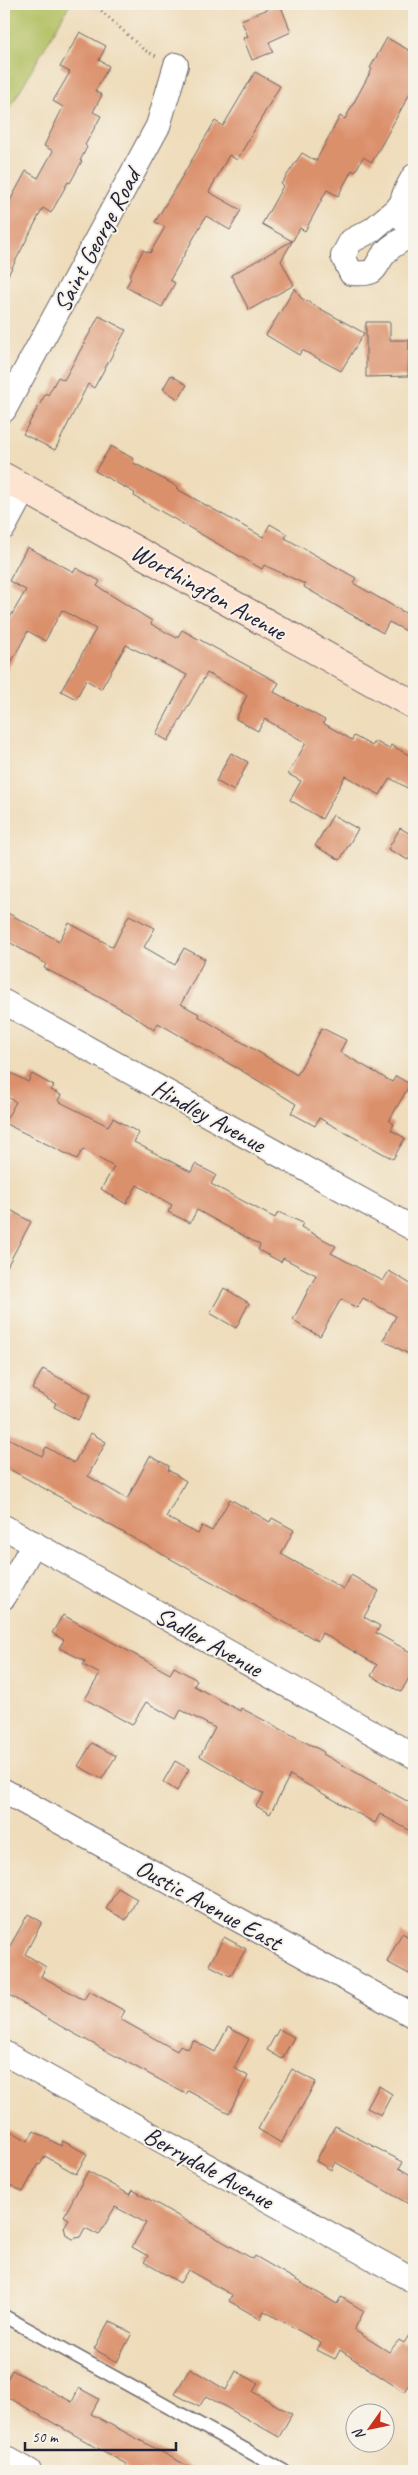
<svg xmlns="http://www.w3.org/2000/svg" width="418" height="2475" font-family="Caveat,sans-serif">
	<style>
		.green { fill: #b2c062; stroke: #6a714e }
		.building { fill: #db906c }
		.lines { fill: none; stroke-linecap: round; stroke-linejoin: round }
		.lane-casing { stroke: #696367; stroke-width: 15 }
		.street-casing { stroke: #696367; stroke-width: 26 }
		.secondary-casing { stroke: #696367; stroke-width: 30 }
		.path { stroke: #696367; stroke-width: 3; stroke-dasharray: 1 4; stroke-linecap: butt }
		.lane { stroke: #fff; stroke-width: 12 }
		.street { stroke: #fff; stroke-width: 24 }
		.secondary { stroke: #fde4d1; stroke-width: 28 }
		.labels { text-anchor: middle; stroke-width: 4; stroke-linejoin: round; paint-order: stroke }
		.street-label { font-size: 25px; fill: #22223b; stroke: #f7f3e8 }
	</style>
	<rect width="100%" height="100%" fill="#f7f3e8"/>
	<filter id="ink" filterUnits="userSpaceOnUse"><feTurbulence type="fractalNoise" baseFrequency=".02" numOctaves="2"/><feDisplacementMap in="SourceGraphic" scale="10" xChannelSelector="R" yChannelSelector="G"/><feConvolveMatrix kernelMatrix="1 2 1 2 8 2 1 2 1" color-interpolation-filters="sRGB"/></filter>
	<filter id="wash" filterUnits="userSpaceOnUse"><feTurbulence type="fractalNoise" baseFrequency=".0096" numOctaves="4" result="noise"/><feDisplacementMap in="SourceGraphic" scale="20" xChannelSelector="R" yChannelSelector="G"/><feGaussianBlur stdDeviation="1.12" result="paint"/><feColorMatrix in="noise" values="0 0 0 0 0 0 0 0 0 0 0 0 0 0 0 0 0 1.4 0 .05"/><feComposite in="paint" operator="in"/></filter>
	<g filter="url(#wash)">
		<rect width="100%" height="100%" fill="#eedcba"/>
		<polygon class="green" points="4,4 70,4 4,118"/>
		<g id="blocks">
			<g class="building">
				<polygon points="280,4 291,32 269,42 273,52 252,60 243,38 248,36 241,20"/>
				<polygon points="80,32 106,46 99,60 109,66 95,91 102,95 93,112 101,116 85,145 87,147 80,161 82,161 70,183 68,182 51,213 43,208 4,283 4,212 26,171 38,178 53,151 44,146 63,107 53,101 70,72 60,67"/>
				<polygon points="387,38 414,53 414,86 372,162 363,157 355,172 352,170 338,196 327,190 305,231 300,228 281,261 294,285 249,310 231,275 292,241 262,224 283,186 281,184 302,153 316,161 340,116 345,119 372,69 370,68"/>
				<polygon points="255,72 280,86 237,160 229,155 209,192 241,210 230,230 206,216 170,280 175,283 162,307 126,287 131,278 129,277 143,250 150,253 165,227 155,222 215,121 223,126"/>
				<polygon points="295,288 301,298 364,333 341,371 302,350 299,355 266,335"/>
				<polygon points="99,316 126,330 94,388 88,384 55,450 23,434 46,393 48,395 58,377 64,380"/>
				<polygon points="366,322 390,322 390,340 409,340 408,376 366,377"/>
				<polygon points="171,375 187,385 178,399 163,389"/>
				<polygon points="111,446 134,459 132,462 178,487 177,489 263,537 270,524 287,534 285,538 356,578 353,583 414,618 414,635 389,622 383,633 304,587 305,584 264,565 262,569 134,496 135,493 95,471"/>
				<polygon points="27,547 74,572 76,568 100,581 97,586 152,621 151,624 177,638 182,630 279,683 274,692 325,720 323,723 352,740 354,736 372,746 375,741 389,749 391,745 414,758 414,792 390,778 380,795 345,776 322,819 290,800 301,781 288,774 306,743 265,719 258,731 236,719 247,695 207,673 168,741 156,734 187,675 126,645 101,689 86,680 76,699 61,691 96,629 62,610 45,641 28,631 4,676 4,628 26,590 9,581"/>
				<polygon points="231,753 248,762 234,791 216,781"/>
				<polygon points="333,815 358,829 340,860 315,846"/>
				<polygon points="400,828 414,836 414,849 408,860 388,849"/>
				<polygon points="4,911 59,941 69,923 113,947 129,915 155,928 144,947 175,965 184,948 205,959 181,1004 199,1014 198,1016 297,1075 322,1028 346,1040 340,1052 392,1082 396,1076 410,1084 389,1121 394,1124 391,1130 405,1138 393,1159 319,1118 315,1126 291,1113 296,1104 249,1075 158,1023 154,1030 129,1013 44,968 46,964 4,939"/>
				<polygon points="4,1069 28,1082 32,1074 54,1086 51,1090 61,1095 58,1101 108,1126 113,1118 139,1133 134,1142 191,1172 195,1164 216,1175 211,1184 275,1218 278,1212 303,1223 301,1227 336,1246 331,1253 383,1281 389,1271 414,1286 414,1357 383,1340 396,1316 363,1298 357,1308 341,1299 320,1336 303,1327 293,1320 316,1275 283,1258 281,1262 258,1250 260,1245 197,1210 190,1223 168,1212 172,1205 137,1185 126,1204 101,1189 114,1167 83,1149 77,1159 4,1123 16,1102 4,1095"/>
				<polygon points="9,1209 31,1222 4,1272 4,1218"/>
				<polygon points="224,1288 249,1303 236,1328 210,1313"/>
				<polygon points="43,1369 91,1395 78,1420 54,1407 56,1403 32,1389"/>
				<polygon points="91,1433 106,1442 88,1476 127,1499 150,1456 169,1466 168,1470 186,1481 166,1517 198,1534 202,1526 212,1531 230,1499 270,1522 272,1518 294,1530 281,1554 344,1589 351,1575 379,1591 364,1617 380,1626 376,1633 414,1654 414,1669 401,1692 371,1676 377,1665 322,1633 318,1641 4,1466 4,1436 42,1456 46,1447 74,1463"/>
				<polygon points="63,1615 170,1674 174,1667 197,1680 194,1686 240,1711 241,1708 324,1752 323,1754 414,1805 414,1833 380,1814 375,1823 290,1775 270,1814 256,1806 264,1794 200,1756 215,1728 181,1710 176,1719 146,1702 132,1725 85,1699 100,1674 83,1665 85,1661 59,1648 64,1640 52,1633"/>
				<polygon points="92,1743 116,1756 102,1779 78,1766"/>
				<polygon points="175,1761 189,1769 177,1791 163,1782"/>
				<polygon points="118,1888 137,1899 126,1920 106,1909"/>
				<polygon points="28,1914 42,1922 25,1954 46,1967 41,1976 84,2000 89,1991 125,2011 120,2019 177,2051 180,2045 188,2049 193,2040 215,2052 228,2027 249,2039 234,2068 248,2076 229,2113 188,2091 186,2094 62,2027 4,1992 4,1942 10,1946"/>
				<polygon points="402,1933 414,1940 414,1965 409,1974 387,1962"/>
				<polygon points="224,1937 246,1949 230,1976 209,1965"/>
				<polygon points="279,2029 294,2037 282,2059 267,2050"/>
				<polygon points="292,2069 316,2082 281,2143 258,2129"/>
				<polygon points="379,2086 392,2094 381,2115 367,2108"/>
				<polygon points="335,2126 403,2162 399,2168 414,2177 414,2207 335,2162 331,2170 316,2161"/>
				<polygon points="4,2127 28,2141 34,2131 61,2146 63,2141 87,2154 76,2174 45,2156 40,2165 38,2164 23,2192 12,2186 4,2188"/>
				<polygon points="88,2171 130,2195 133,2190 253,2259 255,2256 337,2304 341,2297 364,2311 354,2330 389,2352 399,2340 404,2343 414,2327 414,2375 404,2392 340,2350 335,2359 317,2350 321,2343 264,2311 260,2319 229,2301 232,2295 188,2270 180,2283 144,2262 148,2256 132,2247 146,2223 115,2207 99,2235 85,2228 80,2237 73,2239 66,2235 64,2227 69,2219 64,2216"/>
				<polygon points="109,2321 132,2333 117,2362 94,2349"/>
				<polygon points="190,2368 226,2390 236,2371 258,2383 253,2392 292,2414 279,2437 206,2396 199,2407 175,2394"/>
				<polygon points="12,2370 72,2402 79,2388 99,2399 91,2414 197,2471 135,2471 125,2466 126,2464 4,2395 4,2385"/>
			</g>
		</g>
	</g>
	<g filter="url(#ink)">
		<use href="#blocks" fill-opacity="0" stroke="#696367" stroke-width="1"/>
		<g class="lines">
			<g class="lane-casing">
				<polyline id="lane" points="4,2316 284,2471"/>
			</g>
			<g class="street-casing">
				<g id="street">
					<path d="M401,205L372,230L351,241L343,256L351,273C382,275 371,267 387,251C393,244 405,239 414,233"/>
					<path d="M404,220C397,204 406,190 414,176"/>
					<polyline points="4,410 158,126 176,65"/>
					<polyline points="4,527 25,488"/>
					<polyline points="4,1002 414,1229"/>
					<polyline points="4,1527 414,1756"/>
					<polyline points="4,1597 34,1543"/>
					<polyline points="4,1791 414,2016"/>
					<polyline points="4,2053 414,2281"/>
					<polyline points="4,2457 29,2471"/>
				</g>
			</g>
			<g class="secondary-casing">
				<polyline id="secondary" points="4,477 414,705"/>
			</g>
			<polyline class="path" points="94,4 144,50 158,57"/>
			<use href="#lane" class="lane"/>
			<use href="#street" class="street"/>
			<use href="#secondary" class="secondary"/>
		</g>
	</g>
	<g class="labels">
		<g class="street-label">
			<text transform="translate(96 240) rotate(-62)" y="9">Saint George Road</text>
			<text transform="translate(209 591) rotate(29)" y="9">Worthington Avenue</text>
			<text transform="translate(209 1115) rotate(29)" y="9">Hindley Avenue</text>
			<text transform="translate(209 1641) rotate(29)" y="9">Sadler Avenue</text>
			<text transform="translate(209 1904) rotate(29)" y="9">Oustic Avenue East</text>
			<text transform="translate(209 2167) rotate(29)" y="9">Berrydale Avenue</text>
		</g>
	</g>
	<rect width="418" height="2475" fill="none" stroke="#f7f3e8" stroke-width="20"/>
	<g transform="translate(370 2428) rotate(237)"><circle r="24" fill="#f7f3e8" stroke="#a29fa3"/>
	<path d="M0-4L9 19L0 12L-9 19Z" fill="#c8321e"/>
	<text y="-8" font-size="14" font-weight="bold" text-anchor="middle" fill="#22223b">N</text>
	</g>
	<path d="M25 2442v8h151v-8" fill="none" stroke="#22223b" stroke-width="2.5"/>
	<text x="32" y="2442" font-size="15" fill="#22223b" stroke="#f7f3e8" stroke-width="4" paint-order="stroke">50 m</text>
</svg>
